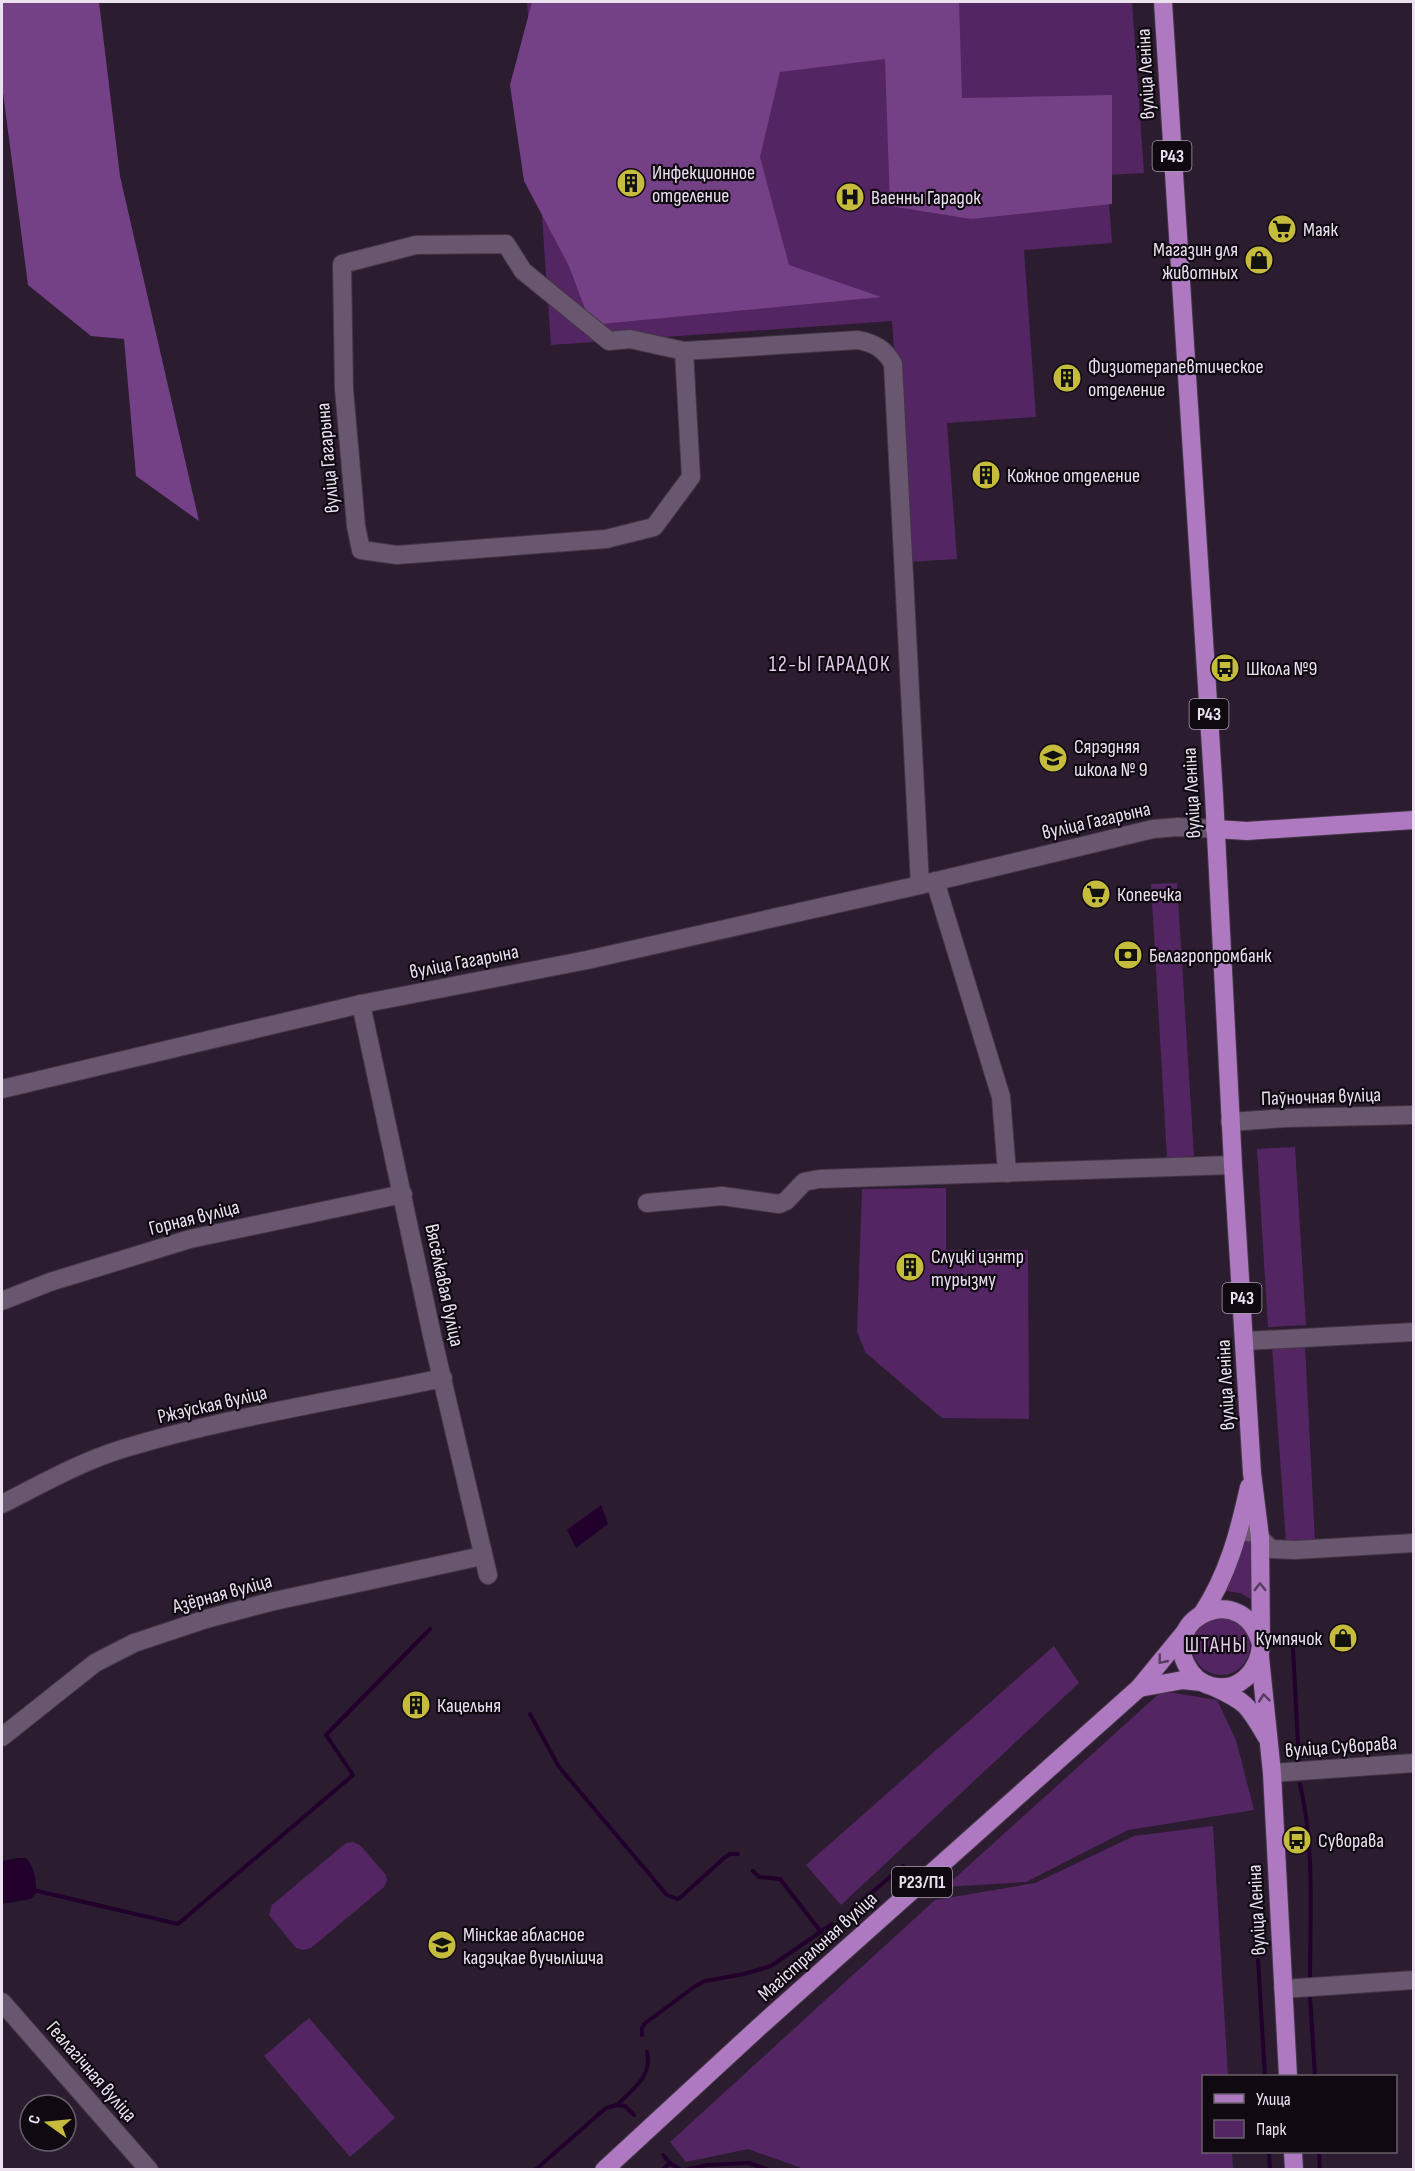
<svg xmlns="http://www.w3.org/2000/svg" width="1415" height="2171" font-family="'Sofia Sans Condensed',sans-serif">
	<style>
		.green { fill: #542563 }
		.forest { fill: #754186 }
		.water { fill: #21002c }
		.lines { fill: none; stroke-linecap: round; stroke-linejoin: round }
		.stream { stroke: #21002c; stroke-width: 4 }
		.minor-casing { stroke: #433647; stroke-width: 20 }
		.major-casing { stroke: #433647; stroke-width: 20 }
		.minor { stroke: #68576e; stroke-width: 18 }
		.major { stroke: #ae79c0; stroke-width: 18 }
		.oneway { stroke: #573b60 }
		.labels { text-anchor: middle; stroke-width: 4.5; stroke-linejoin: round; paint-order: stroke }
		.shield { fill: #100912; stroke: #a9a0ad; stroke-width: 1.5 }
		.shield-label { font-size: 18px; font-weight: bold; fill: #ebe1ef }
		.street-label { font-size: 20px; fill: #ebe1ef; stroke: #100912 }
		.poi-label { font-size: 20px; fill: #ebe1ef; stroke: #100912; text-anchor: start }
		.neighbourhood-label { font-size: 21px; letter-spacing: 1.5px; fill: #e2cee9; stroke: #100912 }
	</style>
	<rect width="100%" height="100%" fill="#2b1c30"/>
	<g class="green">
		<polygon points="527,2 1132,2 1144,173 1107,175 1112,243 1024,250 1036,417 947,423 957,559 909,562 892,321 551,345"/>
		<polygon points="1177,883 1194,1156 1167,1158 1151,884"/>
		<polygon points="1295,1147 1306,1325 1268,1327 1257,1149"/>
		<polygon points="946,1188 946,1250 1028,1250 1029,1419 942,1418 865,1352 857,1331 862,1189"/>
		<polygon points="1305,1345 1315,1542 1286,1543 1272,1346"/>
		<polygon points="1253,1537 1253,1600 1240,1593 1220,1590 1246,1539"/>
		<circle cx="1221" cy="1646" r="29"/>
		<polygon points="1054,1646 1079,1683 841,1905 806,1865"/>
		<polygon points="1162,1691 1217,1700 1236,1740 1254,1810 1128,1830 1026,1882 945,1887"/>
		<polygon points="1213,1826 1228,2076 1204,2076 1204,2152 1232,2152 1233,2169 807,2170 748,2149 686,2162 670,2142 935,1900 1035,1883 1134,1836"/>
		<polygon points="353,1842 360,1845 386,1875 387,1880 384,1887 311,1948 303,1950 296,1948 269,1915 272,1905 346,1843"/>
		<polygon points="309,2018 395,2118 350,2157 264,2056"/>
	</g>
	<g class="forest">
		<polygon points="2,2 99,2 120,176 199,521 136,476 124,339 91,336 28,285 2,85"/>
		<polygon points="532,2 959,2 962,98 1112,95 1112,204 971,219 890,206 885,59 780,72 760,157 789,265 881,297 591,325 569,266 524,181 510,85"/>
	</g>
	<g class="water">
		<polygon points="601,1505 608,1524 576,1548 567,1530"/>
		<path d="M17,1858H26C35,1868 36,1880 36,1893L31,1899L2,1904V1861Z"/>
	</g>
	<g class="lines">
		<g class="stream">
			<polyline points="1293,1648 1299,1764"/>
			<polyline points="530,1714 559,1767 667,1895 677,1899 681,1897 724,1858 730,1854 738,1854"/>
			<path d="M1300,1784C1315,1848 1310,1915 1310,1980"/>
			<polyline points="753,1871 759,1877 780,1879 821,1932"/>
			<polyline points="33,1890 178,1924 353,1775 326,1735 430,1629"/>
			<polyline points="852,1909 903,1866"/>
			<polyline points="1258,1960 1265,2076"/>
			<polyline points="1310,1996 1315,2076"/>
			<polyline points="642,2035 642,2029 644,2024 694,1987 705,1981 744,1974 771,1966 832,1924"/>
			<path d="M617,2105C632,2090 653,2076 647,2052"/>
			<polyline points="1269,2152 1270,2170"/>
			<polyline points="1319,2152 1320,2170"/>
			<polyline points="663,2155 670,2163"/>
			<polyline points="535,2170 606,2108 617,2105 625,2106 634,2115"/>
			<polyline points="662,2170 670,2163 681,2170"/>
			<polyline points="684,2170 707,2165 749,2163 769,2170"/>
		</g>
		<g class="minor-casing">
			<g id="minor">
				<path d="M684,351L691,477L654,527L606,539L397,555L361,550L356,526L344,389L342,264L416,245L506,244L523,271L609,341L630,339L684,351L858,340C874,343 885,349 893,364L920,885"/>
				<polyline points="935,881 1001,1097 1007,1173"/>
				<polyline points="361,1004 433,1340 488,1575"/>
				<polyline points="2,1089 361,1004 587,960 920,885 1153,829 1178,827 1215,829"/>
				<polyline points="1230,1122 1285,1118 1414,1115"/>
				<polyline points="647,1203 722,1196 779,1204 786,1201 804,1182 819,1179 1233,1165"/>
				<polyline points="2,1301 50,1282 190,1239 403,1194"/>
				<polyline points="1245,1341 1414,1332"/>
				<path d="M2,1504C40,1485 80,1462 122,1449C227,1417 336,1401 443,1378"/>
				<polyline points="1240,1531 1255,1533 1271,1549 1295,1550 1414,1543"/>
				<polyline points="2,1737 95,1663 134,1643 206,1619 270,1602 482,1556"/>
				<polyline points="1272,1773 1414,1763"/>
				<polyline points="1283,1989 1414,1980"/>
				<polyline points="2,2002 149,2170"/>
			</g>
		</g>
		<g class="major-casing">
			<g id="major">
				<path d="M1163,2L1214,795L1233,1165L1252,1473L1260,1537L1261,1645C1259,1671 1239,1693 1211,1686C1201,1683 1192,1676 1187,1666C1160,1616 1245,1579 1261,1645"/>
				<polyline points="1215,829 1247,831 1414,820"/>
				<path d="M1202,1614C1228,1575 1239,1532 1249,1487"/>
				<polyline points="1260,1657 1272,1773 1288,2076"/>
				<path d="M1214,1687C1247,1702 1248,1706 1266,1736"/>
				<polyline points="1139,1688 1183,1680 1201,1682"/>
				<polyline points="1293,2152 1294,2170"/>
				<polyline points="604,2170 758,2028 1139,1688 1185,1632"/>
			</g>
		</g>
		<use href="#minor" class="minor"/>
		<use href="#major" class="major"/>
	</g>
	<defs><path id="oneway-chevron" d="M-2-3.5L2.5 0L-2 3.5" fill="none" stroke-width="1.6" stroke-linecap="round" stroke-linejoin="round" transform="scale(1.5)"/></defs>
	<g class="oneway">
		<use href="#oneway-chevron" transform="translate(1260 1587) rotate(-91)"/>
		<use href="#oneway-chevron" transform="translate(1162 1660) rotate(129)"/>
		<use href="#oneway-chevron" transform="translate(1264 1698) rotate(-96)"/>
	</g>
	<defs>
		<g id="building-disc" transform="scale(1.5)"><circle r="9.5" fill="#c5bc3d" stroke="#100912"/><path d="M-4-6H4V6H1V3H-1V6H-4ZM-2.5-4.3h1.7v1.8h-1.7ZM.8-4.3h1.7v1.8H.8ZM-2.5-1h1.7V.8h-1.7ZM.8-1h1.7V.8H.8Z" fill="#111"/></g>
		<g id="hospital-disc" transform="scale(1.5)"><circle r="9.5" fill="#c5bc3d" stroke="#100912"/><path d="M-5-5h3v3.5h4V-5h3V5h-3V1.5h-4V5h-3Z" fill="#111"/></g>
		<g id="supermarket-disc" transform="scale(1.5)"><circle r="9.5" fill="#c5bc3d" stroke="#100912"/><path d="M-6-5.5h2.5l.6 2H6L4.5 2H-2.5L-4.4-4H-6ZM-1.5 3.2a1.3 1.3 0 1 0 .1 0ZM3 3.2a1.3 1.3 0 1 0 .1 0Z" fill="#111"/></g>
		<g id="shop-disc" transform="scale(1.5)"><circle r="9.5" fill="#c5bc3d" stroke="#100912"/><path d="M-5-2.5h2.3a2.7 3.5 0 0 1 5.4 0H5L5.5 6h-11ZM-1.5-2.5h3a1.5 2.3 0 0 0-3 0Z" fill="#111"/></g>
		<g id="bus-disc" transform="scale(1.5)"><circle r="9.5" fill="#c5bc3d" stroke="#100912"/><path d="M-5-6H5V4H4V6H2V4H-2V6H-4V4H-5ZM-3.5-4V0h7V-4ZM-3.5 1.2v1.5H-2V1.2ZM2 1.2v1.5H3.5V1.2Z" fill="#111"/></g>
		<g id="school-disc" transform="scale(1.5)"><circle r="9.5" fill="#c5bc3d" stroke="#100912"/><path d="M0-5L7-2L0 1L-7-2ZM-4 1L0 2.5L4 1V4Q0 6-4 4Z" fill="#111"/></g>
		<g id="bank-disc" transform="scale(1.5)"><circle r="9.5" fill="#c5bc3d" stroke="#100912"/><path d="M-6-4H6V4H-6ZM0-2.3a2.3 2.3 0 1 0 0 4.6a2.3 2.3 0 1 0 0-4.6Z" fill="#111"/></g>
	</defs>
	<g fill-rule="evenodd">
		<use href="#building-disc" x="631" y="183"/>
		<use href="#hospital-disc" x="850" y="197"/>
		<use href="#supermarket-disc" x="1282" y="229"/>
		<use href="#shop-disc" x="1259" y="260"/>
		<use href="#building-disc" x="1067" y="378"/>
		<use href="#building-disc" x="986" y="475"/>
		<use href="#bus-disc" x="1225" y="668"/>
		<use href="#school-disc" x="1053" y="758"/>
		<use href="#supermarket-disc" x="1096" y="894"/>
		<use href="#bank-disc" x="1128" y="955"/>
		<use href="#building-disc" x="910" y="1267"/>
		<use href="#shop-disc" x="1343" y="1638"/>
		<use href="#building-disc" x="416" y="1705"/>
		<use href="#bus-disc" x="1297" y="1840"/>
		<use href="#school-disc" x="442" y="1945"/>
	</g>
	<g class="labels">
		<g class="shield">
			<rect x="1152.5" y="141" width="39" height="30" rx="4.5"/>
			<rect x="1189.5" y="699" width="39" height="30" rx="4.5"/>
			<rect x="1222.5" y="1283" width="39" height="30" rx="4.5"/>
			<rect x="892" y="1867" width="60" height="30" rx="4.5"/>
		</g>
		<g class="shield-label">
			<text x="1172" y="162">Р43</text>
			<text x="1209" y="720">Р43</text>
			<text x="1242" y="1304">Р43</text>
			<text x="922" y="1888">Р23/П1</text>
		</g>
		<g class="street-label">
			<text transform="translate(1145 74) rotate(-93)" y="7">вуліца Леніна</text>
			<text transform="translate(327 458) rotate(-95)" y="7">вуліца Гагарына</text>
			<text transform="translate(1191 793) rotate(-93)" y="7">вуліца Леніна</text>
			<text transform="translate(1096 820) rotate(-13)" y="7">вуліца Гагарына</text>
			<text transform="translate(464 961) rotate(-11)" y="7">вуліца Гагарына</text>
			<text transform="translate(1321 1096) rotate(-2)" y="7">Паўночная вуліца</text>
			<text transform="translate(194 1217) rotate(-14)" y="7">Горная вуліца</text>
			<text transform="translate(445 1285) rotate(78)" y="7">Вясёлкавая вуліца</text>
			<text transform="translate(1225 1385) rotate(-93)" y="7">вуліца Леніна</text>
			<text transform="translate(212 1404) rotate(-13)" y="7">Ржэўская вуліца</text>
			<text transform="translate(222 1593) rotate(-15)" y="7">Азёрная вуліца</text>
			<text transform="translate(1341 1746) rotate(-4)" y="7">вуліца Суворава</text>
			<text transform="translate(1256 1910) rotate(-93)" y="7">вуліца Леніна</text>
			<text transform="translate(817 1946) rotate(-42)" y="7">Магістральная вуліца</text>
			<text transform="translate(92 2071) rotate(49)" y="7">Геалагічная вуліца</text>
		</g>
		<g class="poi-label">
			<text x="652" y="179">Инфекционное<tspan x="652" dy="23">отделение</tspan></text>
			<text x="871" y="204">Ваенны Гарадок</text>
			<text x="1303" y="236">Маяк</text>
			<text x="1238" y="256" text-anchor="end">Магазин для<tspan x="1238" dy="23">животных</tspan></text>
			<text x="1088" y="373">Физиотерапевтическое<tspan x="1088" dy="23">отделение</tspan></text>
			<text x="1007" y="482">Кожное отделение</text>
			<text x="1246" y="675">Школа №9</text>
			<text x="1074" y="753">Сярэдняя<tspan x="1074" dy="23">школа № 9</tspan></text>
			<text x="1117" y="901">Копеечка</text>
			<text x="1149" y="962">Белагропромбанк</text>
			<text x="931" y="1263">Слуцкі цэнтр<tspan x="931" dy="23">турызму</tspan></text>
			<text x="1322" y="1645" text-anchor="end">Кумпячок</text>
			<text x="437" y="1712">Кацельня</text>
			<text x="1318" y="1847">Суворава</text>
			<text x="463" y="1941">Мінскае абласное<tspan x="463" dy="23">кадэцкае вучылішча</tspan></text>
		</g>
		<g class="neighbourhood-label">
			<text x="830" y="671">12-Ы ГАРАДОК</text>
			<text x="1216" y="1652">ШТАНЫ</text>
		</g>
	</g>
	<rect width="1415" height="2171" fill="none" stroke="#ebe1ef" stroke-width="6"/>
	<rect x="1202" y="2075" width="195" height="78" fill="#100912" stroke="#685f6a" stroke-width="1.5"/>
	<rect x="1214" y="2094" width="30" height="9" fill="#ae79c0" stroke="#685f6a" stroke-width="1.5"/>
	<text x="1256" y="2105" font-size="18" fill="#ebe1ef">Улица</text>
	<rect x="1214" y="2120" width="30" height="18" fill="#542563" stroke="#685f6a" stroke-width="1.5"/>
	<text x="1256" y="2135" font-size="18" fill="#ebe1ef">Парк</text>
	<g transform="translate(48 2123) rotate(285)"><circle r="28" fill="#100912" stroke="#685f6a" stroke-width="1.5"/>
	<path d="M0-4.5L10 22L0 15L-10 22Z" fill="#c5bc3d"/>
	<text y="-9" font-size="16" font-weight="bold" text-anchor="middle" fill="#ebe1ef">С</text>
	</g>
</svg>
